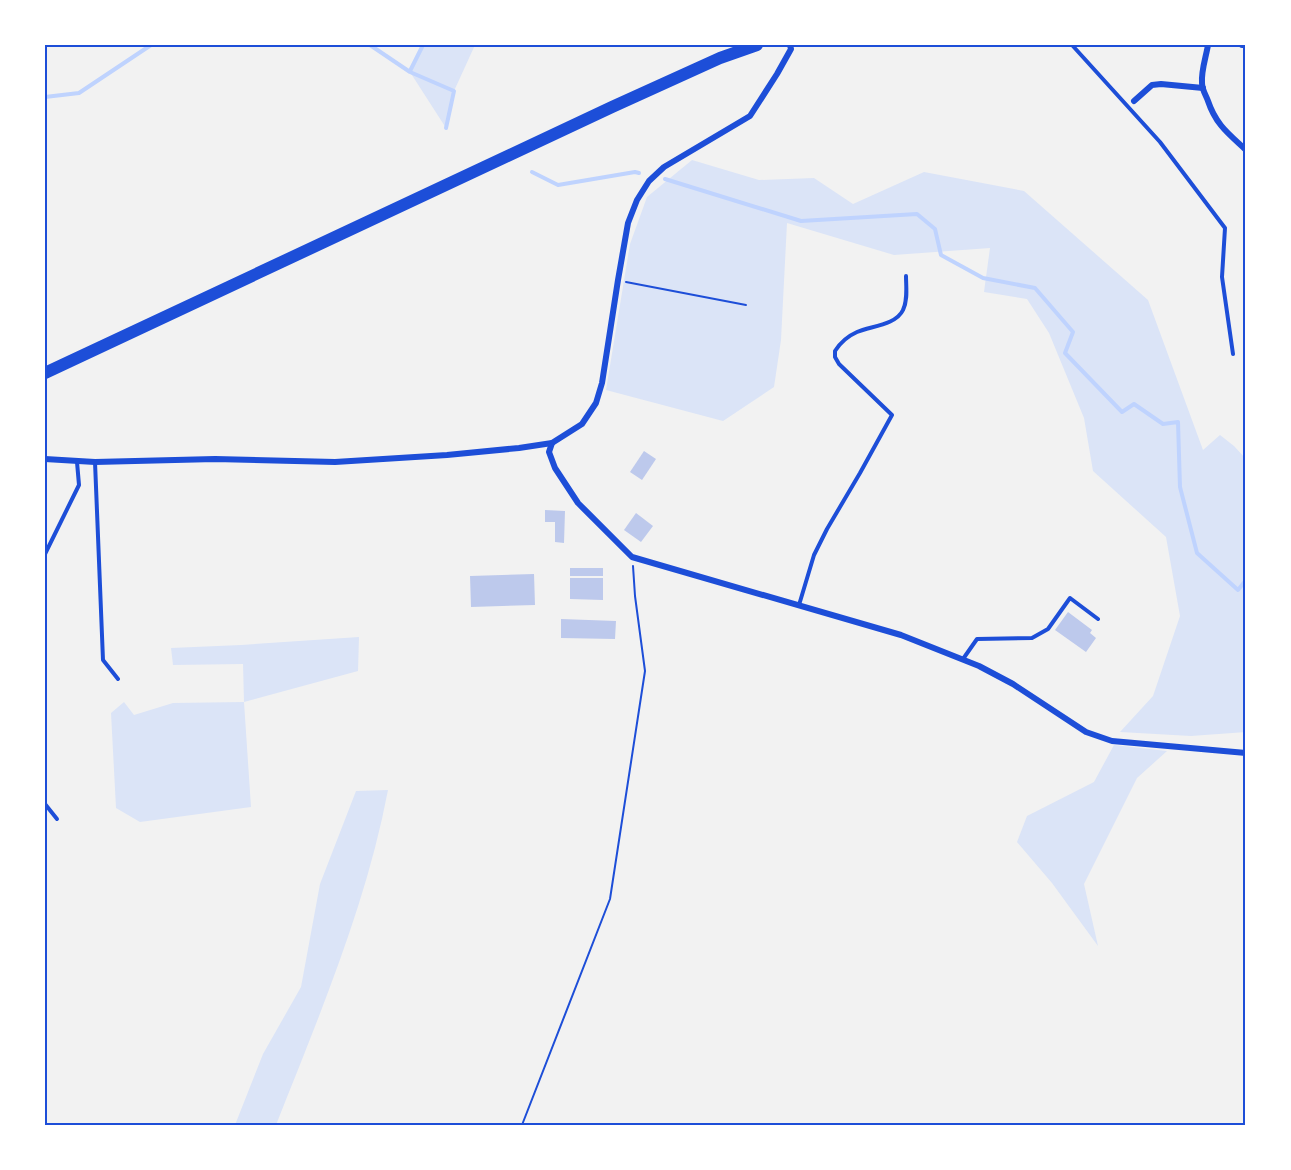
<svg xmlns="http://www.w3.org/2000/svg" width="1291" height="1170" font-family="'Work Sans',sans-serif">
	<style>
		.green { fill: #dbe4f7 }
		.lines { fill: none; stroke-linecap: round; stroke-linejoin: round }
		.stream { stroke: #bfd3fe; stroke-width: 4 }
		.building { fill: #bdc9ec }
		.path { stroke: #1d4ed8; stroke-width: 2 }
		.service { stroke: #1d4ed8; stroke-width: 4 }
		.minor { stroke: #1d4ed8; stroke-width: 6 }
		.primary { stroke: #1d4ed8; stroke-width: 12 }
		.neatline { fill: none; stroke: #1d4ed8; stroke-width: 2 }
	</style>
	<rect width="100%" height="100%" fill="#f2f2f2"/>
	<g class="green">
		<polygon points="423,45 475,45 454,91 446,128 410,72"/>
		<polygon points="692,160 759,180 814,178 853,204 924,172 1024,191 1148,300 1203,450 1220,435 1234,446 1246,459 1246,732 1191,736 1120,732 1153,696 1180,616 1166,537 1093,471 1084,418 1049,333 1027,299 984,292 990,248 894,255 787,223 781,340 774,387 723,421 606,390 630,244 647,197"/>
		<polygon points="359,637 358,671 244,702 251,807 140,822 116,808 111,713 124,702 134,715 173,703 244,702 243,664 173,665 171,648 241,645"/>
		<polygon points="1114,745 1167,751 1137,778 1084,884 1098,946 1052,883 1017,842 1027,816 1094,782"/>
		<path d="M388,790C366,906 319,1016 276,1125H235L263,1054L301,987L320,884L356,791Z"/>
	</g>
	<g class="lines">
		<g class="stream">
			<polyline points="370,45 410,72 454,91 446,128"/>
			<polyline points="410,71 423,45"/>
			<polyline points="45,97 79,93 151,45"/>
			<polyline points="532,172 558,185 635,172 639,173"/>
			<polyline points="665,179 801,221 917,214 935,229 941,255 983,278 1035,288 1073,332 1065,353 1122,412 1134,404 1163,424 1178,422 1180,487 1197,553 1238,590 1246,580"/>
		</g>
	</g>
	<g class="building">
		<polygon points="644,451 656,459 642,480 630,472"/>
		<polygon points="545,510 565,511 564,543 555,542 555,522 545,522"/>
		<polygon points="636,513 653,526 641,542 624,530"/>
		<rect x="570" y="568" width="33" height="8"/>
		<polygon points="534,574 535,605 471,607 470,576"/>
		<polygon points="570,578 603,578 603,600 570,599"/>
		<polygon points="1068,612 1092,630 1090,633 1096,638 1086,652 1055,630"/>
		<polygon points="561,619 616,621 615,639 561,638"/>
	</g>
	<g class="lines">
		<g class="path">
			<polyline points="626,282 746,305"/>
			<polyline points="522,1125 610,899 645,671 635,596 633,566"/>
		</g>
		<g class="service">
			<polyline points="1072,45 1160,142 1225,228 1222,277 1233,354"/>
			<polyline points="95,462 103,660 118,679"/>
			<polyline points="45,554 79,485 77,462"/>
			<path d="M799,605L814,555L827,529L860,473L892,415L839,364L835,357V351C840,343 848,336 857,332C871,326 896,325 903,310C908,300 906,287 906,276"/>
			<polyline points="963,659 977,639 1032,638 1048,629 1070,598 1098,619"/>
			<polyline points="45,804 57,819"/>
		</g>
		<g class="minor">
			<path d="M1208,45C1206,57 1201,71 1202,83C1202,90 1206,95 1208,101C1216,125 1229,134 1246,150"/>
			<polyline points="1242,45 1246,45"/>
			<polyline points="1134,101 1152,85 1161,84 1203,88"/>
			<polyline points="552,443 549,452 555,468 578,503 632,557 901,635 979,666 1013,684 1086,732 1112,741 1246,753"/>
			<polyline points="45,459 95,462 215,459 335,462 447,455 519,448 552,443 582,424 596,403 602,383 618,280 628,223 637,200 649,181 664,167 750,116 777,74 791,49 790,45"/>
		</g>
		<polyline class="primary" points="45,373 612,107 720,58 757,45"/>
	</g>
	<rect width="1291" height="1170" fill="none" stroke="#ffffff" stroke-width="93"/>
	<rect x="46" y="46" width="1198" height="1078" class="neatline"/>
</svg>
